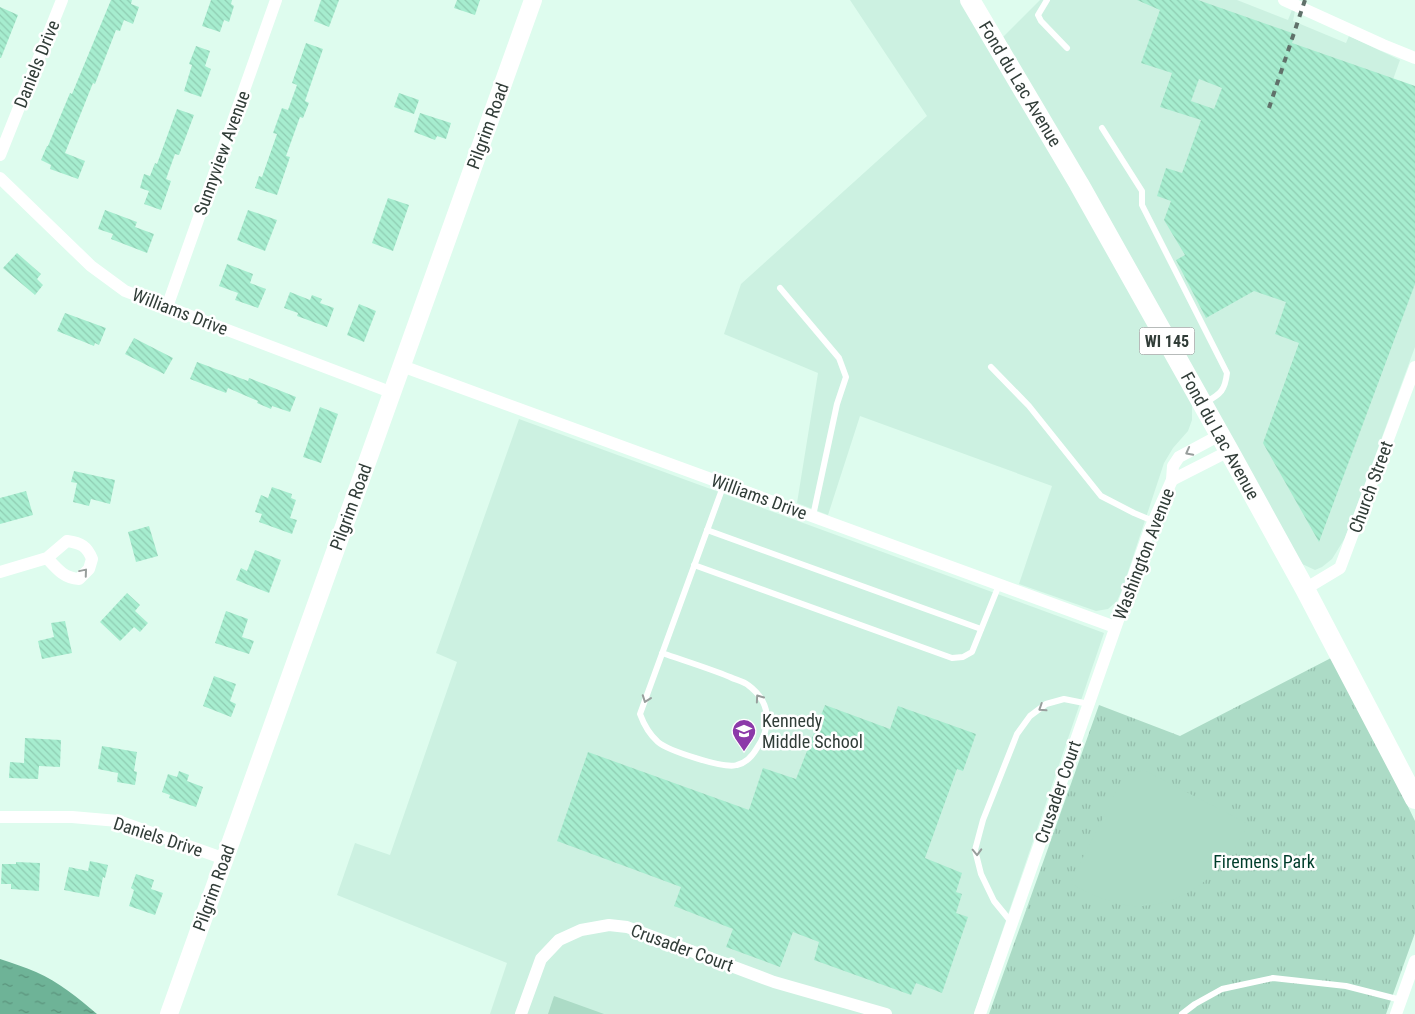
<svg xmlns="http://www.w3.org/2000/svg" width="1415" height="1014" font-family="'Roboto Condensed',sans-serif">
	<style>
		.built { fill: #ccf1e1 }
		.grass { fill: url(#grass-tufts) }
		.pitch { fill: #acdbc6 }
		.water { fill: url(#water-ripples) }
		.building { fill: url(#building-back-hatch); fill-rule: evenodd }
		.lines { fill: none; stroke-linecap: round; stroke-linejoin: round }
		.lane { stroke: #fff; stroke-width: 6 }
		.street { stroke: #fff; stroke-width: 12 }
		.secondary { stroke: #fff; stroke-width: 18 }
		.primary { stroke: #fff; stroke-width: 20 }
		.rail { stroke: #60716a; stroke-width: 4; stroke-dasharray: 6 6; stroke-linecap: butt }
		.oneway { stroke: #989e9c }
		.labels { text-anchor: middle; stroke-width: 5; stroke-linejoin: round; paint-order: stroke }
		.shield { fill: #fff; stroke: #6f7774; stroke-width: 1 }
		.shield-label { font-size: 16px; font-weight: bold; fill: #313d38 }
		.street-label { font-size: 18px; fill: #313d38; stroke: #fff }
		.poi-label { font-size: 18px; fill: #313d38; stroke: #fff; text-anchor: start }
		.park-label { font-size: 18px; fill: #003d2b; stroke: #fff }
	</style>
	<defs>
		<pattern id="grass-tufts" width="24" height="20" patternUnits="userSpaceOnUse" patternTransform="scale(1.25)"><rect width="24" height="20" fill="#acdbc6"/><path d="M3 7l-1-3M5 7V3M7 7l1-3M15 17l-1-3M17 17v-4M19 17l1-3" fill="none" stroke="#94bdab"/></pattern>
		<pattern id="water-ripples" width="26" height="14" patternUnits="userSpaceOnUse" patternTransform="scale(1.25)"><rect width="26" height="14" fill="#6eb397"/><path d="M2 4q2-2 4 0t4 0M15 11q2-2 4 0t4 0" fill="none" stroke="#5b937c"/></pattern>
		<pattern id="building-back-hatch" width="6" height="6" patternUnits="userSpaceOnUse" patternTransform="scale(1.25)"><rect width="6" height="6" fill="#a6edcf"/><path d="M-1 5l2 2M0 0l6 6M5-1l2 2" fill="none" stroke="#8fccb2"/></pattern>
	</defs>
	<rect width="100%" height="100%" fill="#defcee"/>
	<g class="built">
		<polygon points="850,0 961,0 1009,78 1192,404 1192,420 1188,431 1173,448 1164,463 1122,590 1117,601 1108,609 1096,611 1019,584 1052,486 860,416 828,515 797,503 818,373 724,334 741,284 927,116"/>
		<polygon points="1040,0 1237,0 1288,20 1292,10 1295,11 1293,21 1346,43 1349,36 1400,60 1366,155 1415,174 1415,347 1345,538 1332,559 1322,567 1315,570 1300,563 1001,39"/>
		<polygon points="519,419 1104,633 974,1014 490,1014 507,963 337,895 355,843 390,855 457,662 436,653"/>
	</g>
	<polygon class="grass" points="1331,658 1389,767 1415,821 1415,933 1386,1014 989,1014 1099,705 1180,736"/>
	<g class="pitch">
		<path d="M1144,770L1248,824C1228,867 1192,903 1142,906C1119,908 1090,894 1070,883L1124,776Z"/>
		<polygon points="554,996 604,1014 548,1014"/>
	</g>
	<path class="water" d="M0,959C12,963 25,967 36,972C59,982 78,998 97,1014H0Z"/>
	<g class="building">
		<polygon points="111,0 132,0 131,4 139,7 133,24 124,20 120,31 116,30 95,84 93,83 65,153 85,161 78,179 50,169 51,165 41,160 47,146 48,146 70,93 72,94"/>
		<polygon points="211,0 232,0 231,4 234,6 229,22 224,20 220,32 202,26"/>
		<polygon points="321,0 339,0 329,27 314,21"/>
		<polygon points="457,0 480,0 475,15 454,8"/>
		<path d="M1137,0H1198L1295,34L1292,43L1415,86V284L1319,542L1263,443L1299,343L1275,334L1286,302L1254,291L1206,318L1176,260L1185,255L1164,220L1171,201L1157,196L1166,168L1182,173L1201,120L1160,107L1172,73L1141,63L1160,10ZM1199,79L1222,88L1214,109L1191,101Z"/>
		<polygon points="0,7 18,15 1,58 0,58"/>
		<polygon points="306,43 323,49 305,101 309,103 303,118 300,117 286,156 290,157 277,195 255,188 259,176 262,177 277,134 273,133 282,108 288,110 297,85 292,83"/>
		<polygon points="196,46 210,51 205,66 211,69 201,97 184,91 192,65 189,64"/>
		<polygon points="399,93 419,100 414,114 394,107"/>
		<polygon points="177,109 194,115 179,155 175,154 166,179 171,181 161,210 144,204 149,191 140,188 144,174 150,176 155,163 157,164"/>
		<polygon points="420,113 451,123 446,139 437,136 435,140 414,132"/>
		<polygon points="388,198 409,205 393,251 372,243"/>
		<polygon points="105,210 137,222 135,227 154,234 147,253 111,239 113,234 98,229"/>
		<polygon points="248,210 277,220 265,251 237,240"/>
		<polygon points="17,253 41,274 37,279 43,285 35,295 3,268"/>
		<polygon points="227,264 253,274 250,283 266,289 258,308 235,300 238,293 219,286"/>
		<polygon points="290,292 310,300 312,295 322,299 320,303 334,308 327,327 297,316 298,313 284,308"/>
		<polygon points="359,304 376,311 364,342 347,335"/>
		<polygon points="65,313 106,328 99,345 95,343 94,346 57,331"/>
		<polygon points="134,338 173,358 164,374 125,354"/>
		<polygon points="197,362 248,381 249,378 296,397 290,412 272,406 271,409 257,403 258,401 228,388 226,393 190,379"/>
		<polygon points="320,407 338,414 321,463 303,457"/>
		<polygon points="74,471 115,480 110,504 91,499 89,506 73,502 77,483 71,482"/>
		<polygon points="272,487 292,494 291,498 296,500 290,518 297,520 292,534 259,522 262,514 255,512 261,495 268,498"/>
		<polygon points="26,491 33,515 0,524 0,498"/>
		<polygon points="149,526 158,556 136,562 128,532"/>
		<polygon points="255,550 281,560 269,593 236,580 241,568 247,571"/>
		<polygon points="127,593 140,605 135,611 148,623 140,632 134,627 120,641 100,622"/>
		<polygon points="226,611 248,619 242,637 254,641 249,654 215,643"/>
		<polygon points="65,621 72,653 42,659 38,641 54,637 51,623"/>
		<polygon points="214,676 236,684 230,701 236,704 231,717 203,706"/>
		<polygon points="825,705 890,729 898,706 976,734 963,771 957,769 925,858 962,873 956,892 962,894 956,913 968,917 942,993 916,983 911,995 814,960 819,942 793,932 780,967 726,947 733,929 674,906 681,887 557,841 588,752 749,810 763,768 796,779"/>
		<polygon points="25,738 61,740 60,767 39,766 38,779 9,778 10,762 24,763"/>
		<polygon points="102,746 137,752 134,771 137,772 135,785 117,782 118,773 98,769"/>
		<polygon points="179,771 189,775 187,781 203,787 196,807 169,798 170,795 162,792 168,774 177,777"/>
		<polygon points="90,861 108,865 105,878 103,877 99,897 64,890 69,867 88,871"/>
		<polygon points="16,862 40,863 39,891 11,889 11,884 1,884 2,864 16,864"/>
		<polygon points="136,874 154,880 151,889 163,893 155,915 129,906 134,890 131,888"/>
	</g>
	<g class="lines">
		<g class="lane">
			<polyline points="1047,0 1038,15 1041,21 1067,48"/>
			<path d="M1102,128L1142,191V205L1227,373C1225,390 1221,394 1206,402"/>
			<polyline points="780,288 839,358 846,377 837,404 813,516"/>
			<polyline points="991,367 1029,406 1101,496 1134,513 1153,521"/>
			<polyline points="707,530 981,629"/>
			<polyline points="694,565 952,658 963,657 972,652 999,585"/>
			<path d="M662,653C685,661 708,668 730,677C736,680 743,681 748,685C771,702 772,726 757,748C753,755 746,763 737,765C724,769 669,751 658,742C649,734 644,725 640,714L724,484"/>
			<polyline points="1012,923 994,901 981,874 975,850 983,820 1017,734 1030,716 1046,704 1064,699 1089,704"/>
			<polyline points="1182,1014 1195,1004 1222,989 1273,978 1346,986 1401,1000"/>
		</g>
		<g class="street">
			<polyline points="1284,0 1383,45 1415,58"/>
			<polyline points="0,155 62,0"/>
			<polyline points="0,178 91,266 125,291 393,393"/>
			<polyline points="167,307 276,0"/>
			<polyline points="402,366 1115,627"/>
			<polyline points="1172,480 1229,451"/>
			<path d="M0,572L47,558L67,541C81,543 87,546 92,559L89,569L79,579C64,578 57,569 47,558"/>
			<polyline points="1305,589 1340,568 1415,367"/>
			<polyline points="0,817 72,817 118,821 225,859"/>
			<polyline points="521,1014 541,959 559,940 581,930 609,925 627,927 774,982 886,1014"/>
			<polyline points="980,1014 1150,529 1172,480 1173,466 1179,457 1220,435"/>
			<polyline points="1396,1014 1415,961"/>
		</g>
		<polyline class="secondary" points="169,1014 533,0"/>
		<polyline class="primary" points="970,0 1079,184 1229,451 1305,589 1415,799"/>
		<polyline class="rail" points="1269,108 1305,0"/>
	</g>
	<defs><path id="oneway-chevron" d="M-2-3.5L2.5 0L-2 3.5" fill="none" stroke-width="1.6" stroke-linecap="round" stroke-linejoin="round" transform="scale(1.25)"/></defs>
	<g class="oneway">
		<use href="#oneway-chevron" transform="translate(1189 452) rotate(152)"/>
		<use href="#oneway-chevron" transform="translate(84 572) rotate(-50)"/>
		<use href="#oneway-chevron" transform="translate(759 698) rotate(-125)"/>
		<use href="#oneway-chevron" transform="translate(646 699) rotate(110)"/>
		<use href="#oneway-chevron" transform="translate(1042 708) rotate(147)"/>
		<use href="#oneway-chevron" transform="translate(977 852) rotate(88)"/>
	</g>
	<defs>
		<g id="school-pin" transform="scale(1.25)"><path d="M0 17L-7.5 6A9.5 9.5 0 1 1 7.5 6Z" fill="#8c3aa9" stroke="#fff"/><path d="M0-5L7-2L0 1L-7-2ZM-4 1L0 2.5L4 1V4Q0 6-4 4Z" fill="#fff"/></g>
	</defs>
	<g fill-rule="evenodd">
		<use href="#school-pin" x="744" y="731"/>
	</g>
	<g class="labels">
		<rect class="shield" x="1139.5" y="327.5" width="55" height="27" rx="4"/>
		<g class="shield-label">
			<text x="1167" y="347">WI 145</text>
		</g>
		<g class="street-label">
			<text transform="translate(37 64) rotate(-68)" y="6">Daniels Drive</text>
			<text transform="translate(1020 84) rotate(59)" y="6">Fond du Lac Avenue</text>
			<text transform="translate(488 126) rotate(-70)" y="6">Pilgrim Road</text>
			<text transform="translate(222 153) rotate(-70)" y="6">Sunnyview Avenue</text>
			<text transform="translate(180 312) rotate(21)" y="6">Williams Drive</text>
			<text transform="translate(1220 436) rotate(61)" y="6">Fond du Lac Avenue</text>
			<text transform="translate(1371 487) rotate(-70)" y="6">Church Street</text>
			<text transform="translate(759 497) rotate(20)" y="6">Williams Drive</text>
			<text transform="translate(351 507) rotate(-70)" y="6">Pilgrim Road</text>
			<text transform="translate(1144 554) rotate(-69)" y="6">Washington Avenue</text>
			<text transform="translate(1058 792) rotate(-71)" y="6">Crusader Court</text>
			<text transform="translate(158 837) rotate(18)" y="6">Daniels Drive</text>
			<text transform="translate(214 888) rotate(-70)" y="6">Pilgrim Road</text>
			<text transform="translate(682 948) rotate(20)" y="6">Crusader Court</text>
		</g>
		<g class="poi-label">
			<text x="762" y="727">Kennedy<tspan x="762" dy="21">Middle School</tspan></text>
		</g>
		<g class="park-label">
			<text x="1264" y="868">Firemens Park</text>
		</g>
	</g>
</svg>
